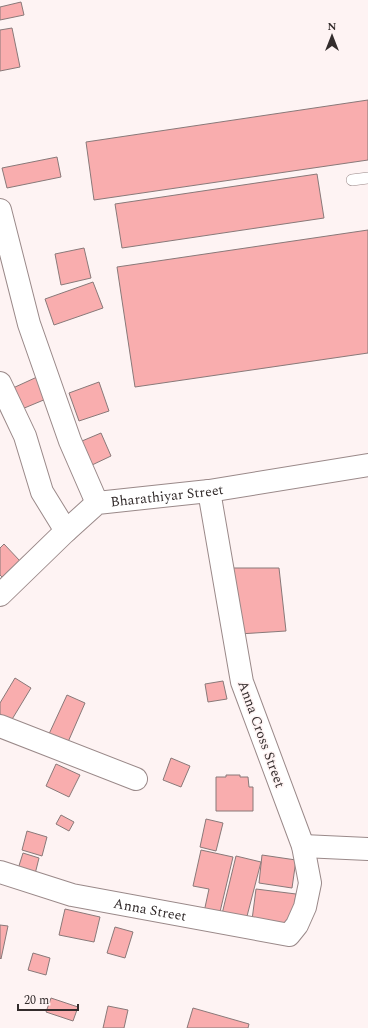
<svg xmlns="http://www.w3.org/2000/svg" width="368" height="1028" font-family="Spectral,serif">
	<style>
		.building { fill: #f9adae; stroke: #897979 }
		.lines { fill: none; stroke-linecap: round; stroke-linejoin: round }
		.lane-casing { stroke: #9a8989; stroke-width: 12 }
		.street-casing { stroke: #9a8989; stroke-width: 24 }
		.lane { stroke: #fff; stroke-width: 11 }
		.street { stroke: #fff; stroke-width: 22 }
		.labels { text-anchor: middle; stroke-width: 3; stroke-linejoin: round; paint-order: stroke }
		.street-label { font-size: 14px; fill: #332c2c; stroke: #fef3f3 }
	</style>
	<rect width="100%" height="100%" fill="#fef3f3"/>
	<g class="building">
		<polygon points="21,2 24,15 0,20 0,7"/>
		<polygon points="12,28 20,67 0,71 0,30"/>
		<polygon points="368,100 368,160 94,200 86,142"/>
		<polygon points="57,157 61,177 7,188 2,168"/>
		<polygon points="317,174 324,218 122,248 115,204"/>
		<polygon points="368,230 368,353 135,387 117,267"/>
		<polygon points="84,248 91,278 61,285 55,254"/>
		<polygon points="93,282 103,308 54,325 45,299"/>
		<polygon points="37,377 46,399 22,409 13,388"/>
		<polygon points="99,382 109,411 79,421 69,393"/>
		<polygon points="101,433 111,456 92,465 82,441"/>
		<polygon points="4,544 20,561 2,577 0,575 0,548"/>
		<polygon points="231,568 279,568 286,631 239,634"/>
		<polygon points="15,678 31,688 11,721 0,714 0,703"/>
		<polygon points="223,681 227,699 208,702 205,684"/>
		<polygon points="67,695 85,703 68,742 49,734"/>
		<polygon points="171,758 190,766 181,787 163,780"/>
		<polygon points="56,764 80,775 69,797 46,786"/>
		<polygon points="226,775 240,775 240,777 248,777 249,787 253,787 253,811 216,811 216,777 226,777"/>
		<polygon points="61,815 74,822 69,831 56,824"/>
		<polygon points="206,819 223,823 216,851 200,847"/>
		<polygon points="27,831 47,837 42,856 22,850"/>
		<polygon points="201,850 233,857 219,916 204,912 209,889 193,886"/>
		<polygon points="23,853 39,858 35,874 18,869"/>
		<polygon points="262,855 296,860 292,888 259,883"/>
		<polygon points="236,856 261,862 246,920 222,914"/>
		<polygon points="256,889 296,894 291,926 252,920"/>
		<polygon points="65,909 100,917 94,942 59,935"/>
		<polygon points="0,925 8,926 1,959 0,958"/>
		<polygon points="115,927 133,932 125,958 107,953"/>
		<polygon points="33,953 50,958 46,975 28,970"/>
		<polygon points="51,998 78,1007 73,1021 46,1012"/>
		<polygon points="108,1006 128,1010 124,1028 103,1028"/>
		<polygon points="193,1008 249,1024 248,1028 187,1028"/>
	</g>
	<g class="lines">
		<g class="lane-casing">
			<polyline id="lane" points="352,180 368,178"/>
		</g>
		<g class="street-casing">
			<g id="street">
				<polyline points="0,210 29,324 70,441 97,503"/>
				<polyline points="0,383 25,436 42,492 66,531"/>
				<path id="s1" d="M0,595L66,531L97,503L209,491L368,465"/>
				<polyline points="0,726 136,779"/>
				<polyline points="303,846 368,849"/>
				<path id="s2" d="M0,872L72,895L289,935L297,925L305,907L310,883L303,846L242,682L209,491"/>
			</g>
		</g>
		<use href="#lane" class="lane"/>
		<use href="#street" class="street"/>
	</g>
	<g class="labels">
		<g class="street-label">
			<text dy="5" stroke="none"><textPath href="#s1" startOffset="204">Bharathiyar Street</textPath></text>
			<text transform="translate(262 734) rotate(70)" y="5">Anna Cross Street</text>
			<text dy="5" stroke="none"><textPath href="#s2" startOffset="155">Anna Street</textPath></text>
		</g>
	</g>
	<g transform="translate(332 36)" stroke="#fef3f3" stroke-width="3" paint-order="stroke">
	<path d="M0-3L7 15L0 10L-7 15Z" fill="#332c2c"/>
	<text y="-6" font-size="11" font-weight="bold" text-anchor="middle" fill="#332c2c">N</text>
	</g>
	<path d="M18 1004v6h60v-6" fill="none" stroke="#332c2c" stroke-width="2"/>
	<text x="24" y="1004" font-size="12" fill="#332c2c" stroke="#fef3f3" stroke-width="3" paint-order="stroke">20 m</text>
</svg>
